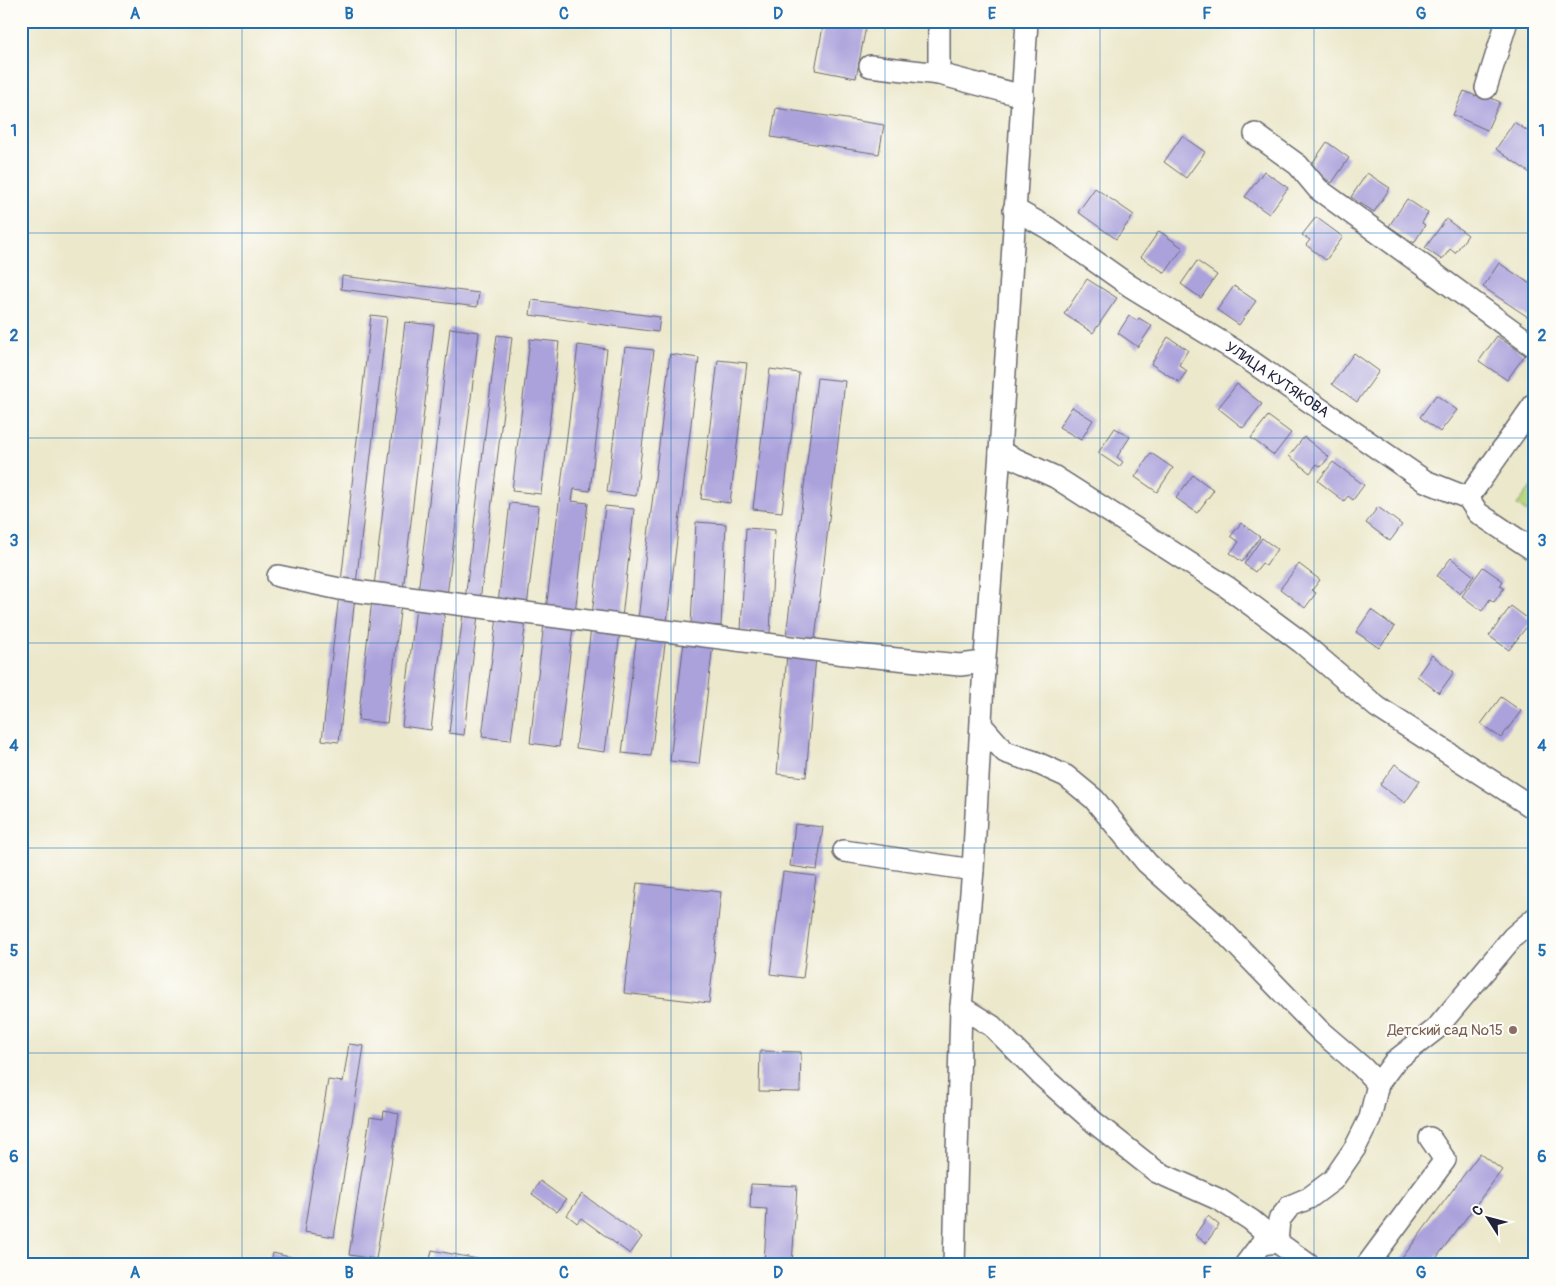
<svg xmlns="http://www.w3.org/2000/svg" width="1556" height="1286" font-family="Pangolin,sans-serif">
	<style>
		.green { fill: #b9d67c; stroke: #6e7c5c }
		.building { fill: #aba2dc }
		.lines { fill: none; stroke-linecap: round; stroke-linejoin: round }
		.minor-casing { stroke: #69676e; stroke-width: 24 }
		.minor { stroke: #fff; stroke-width: 21 }
		.grid { fill: none; stroke: #1f6fb2; stroke-width: 1; stroke-opacity: 0.55 }
		.education-dot { fill: #8d6e63; stroke: #fdfcf7; stroke-width: 2 }
		.labels { text-anchor: middle; stroke-width: 4; stroke-linejoin: round; paint-order: stroke }
		.street-label { font-size: 15px; fill: #22223b; stroke: #fdfcf7 }
		.education-label { font-size: 15px; fill: #785e54; stroke: #fdfcf7; text-anchor: end }
		.neatline { fill: none; stroke: #1f6fb2; stroke-width: 2 }
		.grid-label { font-size: 16px; text-anchor: middle; font-weight: bold; fill: #1f6fb2 }
	</style>
	<rect width="100%" height="100%" fill="#fdfcf7"/>
	<filter id="ink" filterUnits="userSpaceOnUse"><feTurbulence type="fractalNoise" baseFrequency=".02" numOctaves="2"/><feDisplacementMap in="SourceGraphic" scale="10" xChannelSelector="R" yChannelSelector="G"/><feConvolveMatrix kernelMatrix="1 2 1 2 8 2 1 2 1" color-interpolation-filters="sRGB"/></filter>
	<filter id="wash" filterUnits="userSpaceOnUse"><feTurbulence type="fractalNoise" baseFrequency=".0096" numOctaves="4" result="noise"/><feDisplacementMap in="SourceGraphic" scale="20" xChannelSelector="R" yChannelSelector="G"/><feGaussianBlur stdDeviation="1.12" result="paint"/><feColorMatrix in="noise" values="0 0 0 0 0 0 0 0 0 0 0 0 0 0 0 0 0 1.4 0 .05"/><feComposite in="paint" operator="in"/></filter>
	<g filter="url(#wash)">
		<rect width="100%" height="100%" fill="#ece8cc"/>
		<polygon class="green" points="1535,482 1535,518 1517,505"/>
		<g id="blocks">
			<g class="building">
				<polygon points="824,21 867,21 856,78 815,70"/>
				<polygon points="1464,91 1476,96 1478,92 1500,102 1487,130 1453,115"/>
				<polygon points="776,108 884,125 879,154 771,137"/>
				<polygon points="1514,122 1535,136 1535,166 1530,173 1496,149"/>
				<polygon points="1182,136 1205,152 1186,178 1164,162"/>
				<polygon points="1327,142 1349,158 1332,183 1309,168"/>
				<polygon points="1264,171 1288,188 1269,214 1245,197"/>
				<polygon points="1367,173 1390,188 1374,212 1351,197"/>
				<polygon points="1095,188 1134,215 1116,239 1078,212"/>
				<polygon points="1407,199 1428,213 1422,223 1425,225 1414,243 1389,226"/>
				<polygon points="1316,217 1343,237 1326,260 1306,245 1310,240 1302,235"/>
				<polygon points="1446,219 1468,235 1455,253 1450,249 1442,260 1425,248"/>
				<polygon points="1159,231 1183,248 1165,273 1141,257"/>
				<polygon points="1197,261 1217,275 1201,298 1181,284"/>
				<polygon points="1499,263 1535,287 1535,306 1528,317 1483,287"/>
				<polygon points="342,276 479,293 477,307 341,289"/>
				<polygon points="1087,279 1117,298 1093,333 1064,314"/>
				<polygon points="1234,286 1256,301 1239,325 1217,310"/>
				<polygon points="532,300 660,317 658,332 530,315"/>
				<polygon points="371,315 387,317 356,584 341,582"/>
				<polygon points="1129,316 1137,321 1139,318 1152,326 1138,347 1118,333"/>
				<polygon points="405,322 434,325 403,590 374,586"/>
				<polygon points="450,328 479,332 447,596 418,593"/>
				<polygon points="497,335 512,337 480,601 465,600"/>
				<polygon points="1497,336 1525,355 1507,380 1479,361"/>
				<polygon points="1168,337 1188,350 1179,365 1187,371 1179,382 1151,364"/>
				<polygon points="530,339 559,342 541,494 512,491"/>
				<polygon points="578,345 607,349 590,491 574,489 572,501 588,503 575,613 546,610"/>
				<polygon points="625,347 654,350 636,496 607,492"/>
				<polygon points="1354,353 1379,371 1357,402 1332,384"/>
				<polygon points="670,354 699,358 667,622 638,619"/>
				<polygon points="718,360 747,363 730,503 701,499"/>
				<polygon points="770,369 799,373 782,512 753,509"/>
				<polygon points="817,378 845,381 815,640 786,637"/>
				<polygon points="1237,384 1262,404 1243,428 1218,408"/>
				<polygon points="1436,395 1457,410 1440,432 1420,417"/>
				<polygon points="1072,407 1093,420 1081,440 1059,427"/>
				<polygon points="1268,416 1291,433 1274,455 1251,438"/>
				<polygon points="1115,428 1130,437 1117,457 1123,462 1119,467 1098,453"/>
				<polygon points="1304,437 1329,457 1321,467 1317,464 1310,473 1289,456"/>
				<polygon points="1151,453 1173,468 1157,492 1135,477"/>
				<polygon points="1333,462 1364,485 1353,500 1348,496 1344,501 1318,481"/>
				<polygon points="1193,475 1214,490 1197,513 1176,498"/>
				<polygon points="510,503 539,506 527,607 498,603"/>
				<polygon points="605,506 634,509 622,618 592,615"/>
				<polygon points="1378,507 1402,525 1390,541 1366,523"/>
				<polygon points="696,522 726,524 721,626 691,625"/>
				<polygon points="1241,523 1260,537 1242,562 1230,553 1239,542 1231,536"/>
				<polygon points="746,528 775,530 770,633 741,631"/>
				<polygon points="1262,538 1277,549 1266,566 1262,563 1255,572 1244,564"/>
				<polygon points="1451,558 1474,576 1460,594 1437,576"/>
				<polygon points="1299,564 1320,580 1312,590 1316,593 1305,608 1280,589"/>
				<polygon points="1483,567 1503,581 1500,586 1504,588 1494,602 1490,599 1482,611 1462,596"/>
				<polygon points="339,595 355,597 339,742 322,740"/>
				<polygon points="372,600 401,603 387,723 358,720"/>
				<polygon points="1511,606 1531,621 1509,650 1489,636"/>
				<polygon points="416,607 445,610 431,730 402,726"/>
				<polygon points="1371,610 1395,627 1379,648 1356,632"/>
				<polygon points="463,613 478,615 464,735 449,733"/>
				<polygon points="497,617 526,620 511,740 482,737"/>
				<polygon points="544,623 573,627 559,747 530,743"/>
				<polygon points="591,628 620,632 605,752 576,748"/>
				<polygon points="637,633 666,636 651,756 622,753"/>
				<polygon points="684,641 713,644 699,764 670,761"/>
				<polygon points="787,654 816,656 806,777 777,774"/>
				<polygon points="1432,655 1454,672 1439,693 1417,676"/>
				<polygon points="1501,697 1521,711 1501,738 1481,724"/>
				<polygon points="1395,764 1420,781 1405,803 1380,785"/>
				<polygon points="795,824 823,827 817,870 790,866"/>
				<polygon points="783,872 816,876 803,978 770,974"/>
				<polygon points="637,883 721,892 709,1003 624,993"/>
				<polygon points="349,1044 364,1046 334,1237 304,1232 328,1080 343,1082"/>
				<polygon points="760,1051 801,1052 800,1092 759,1091"/>
				<polygon points="384,1111 399,1114 376,1259 349,1255 370,1117 383,1119"/>
				<polygon points="1480,1153 1502,1170 1431,1265 1397,1265"/>
				<polygon points="540,1181 566,1200 557,1212 532,1194"/>
				<polygon points="751,1184 797,1186 792,1265 764,1265 767,1209 750,1208"/>
				<polygon points="582,1194 642,1237 630,1254 581,1218 577,1223 567,1215"/>
				<polygon points="1208,1216 1219,1225 1206,1243 1195,1235"/>
				<polygon points="432,1250 503,1264 503,1265 429,1265"/>
				<polygon points="273,1253 319,1264 319,1265 270,1265"/>
			</g>
		</g>
	</g>
	<g filter="url(#ink)">
		<use href="#blocks" fill-opacity="0" stroke="#69676e" stroke-width="1"/>
		<g class="lines">
			<g class="minor-casing">
				<g id="minor">
					<polyline points="939,21 939,74"/>
					<polyline points="870,66 939,74 1023,96"/>
					<polyline points="1486,88 1507,21"/>
					<polyline points="1255,134 1298,165 1318,189 1535,347"/>
					<path id="s1" d="M1014,209L1048,228L1130,286L1236,351L1425,481L1468,498L1478,513L1535,551"/>
					<polyline points="1000,452 1055,477 1227,587 1301,642 1377,707 1535,809"/>
					<polyline points="1468,498 1535,403"/>
					<polyline points="278,576 340,589 845,654 960,665 984,662"/>
					<polyline points="982,726 1005,752 1035,762 1066,776 1094,799 1147,863 1219,927 1320,1031 1362,1067 1378,1084"/>
					<polyline points="844,851 973,870"/>
					<polyline points="961,1007 992,1026 1043,1077 1095,1123 1157,1172 1220,1200 1251,1220 1277,1242"/>
					<polyline points="1277,1242 1279,1220 1290,1206 1309,1198 1333,1180 1355,1148 1370,1118 1378,1084 1395,1061 1436,1029 1513,937 1535,918"/>
					<polyline points="954,1265 961,1007 973,870 983,684 1000,452 1027,21"/>
					<polyline points="1245,1265 1261,1244 1277,1242 1309,1265"/>
					<polyline points="1367,1265 1445,1160 1430,1138"/>
				</g>
			</g>
			<use href="#minor" class="minor"/>
		</g>
	</g>
	<path class="grid" d="M242,21V1265M456,21V1265M671,21V1265M885,21V1265M1100,21V1265M1314,21V1265M21,233H1535M21,438H1535M21,643H1535M21,848H1535M21,1053H1535"/>
	<circle class="education-dot" cx="1513" cy="1030" r="5"/>
	<g class="labels">
		<g class="street-label">
			<text dy="5" stroke="none"><textPath href="#s1" startOffset="314">УЛИЦА КУТЯКОВА</textPath></text>
		</g>
		<g class="education-label">
			<text x="1503" y="1035">Детский сад №15</text>
		</g>
	</g>
	<rect width="1556" height="1286" fill="none" stroke="#fdfcf7" stroke-width="55"/>
	<g transform="translate(1488 1218) rotate(306)" stroke="#fdfcf7" stroke-width="4" paint-order="stroke">
	<path d="M0-4L9 19L0 12L-9 19Z" fill="#22223b"/>
	<text y="-8" font-size="14" font-weight="bold" text-anchor="middle" fill="#22223b">С</text>
	</g>
	<rect x="28" y="28" width="1500" height="1230" class="neatline"/>
	<g class="grid-label">
		<text x="135" y="19">A</text>
		<text x="349" y="19">B</text>
		<text x="564" y="19">C</text>
		<text x="778" y="19">D</text>
		<text x="992" y="19">E</text>
		<text x="1207" y="19">F</text>
		<text x="1421" y="19">G</text>
		<text x="14" y="136">1</text>
		<text x="1542" y="136">1</text>
		<text x="14" y="341">2</text>
		<text x="1542" y="341">2</text>
		<text x="14" y="546">3</text>
		<text x="1542" y="546">3</text>
		<text x="14" y="751">4</text>
		<text x="1542" y="751">4</text>
		<text x="14" y="956">5</text>
		<text x="1542" y="956">5</text>
		<text x="14" y="1162">6</text>
		<text x="1542" y="1162">6</text>
		<text x="135" y="1278">A</text>
		<text x="349" y="1278">B</text>
		<text x="564" y="1278">C</text>
		<text x="778" y="1278">D</text>
		<text x="992" y="1278">E</text>
		<text x="1207" y="1278">F</text>
		<text x="1421" y="1278">G</text>
	</g>
</svg>
